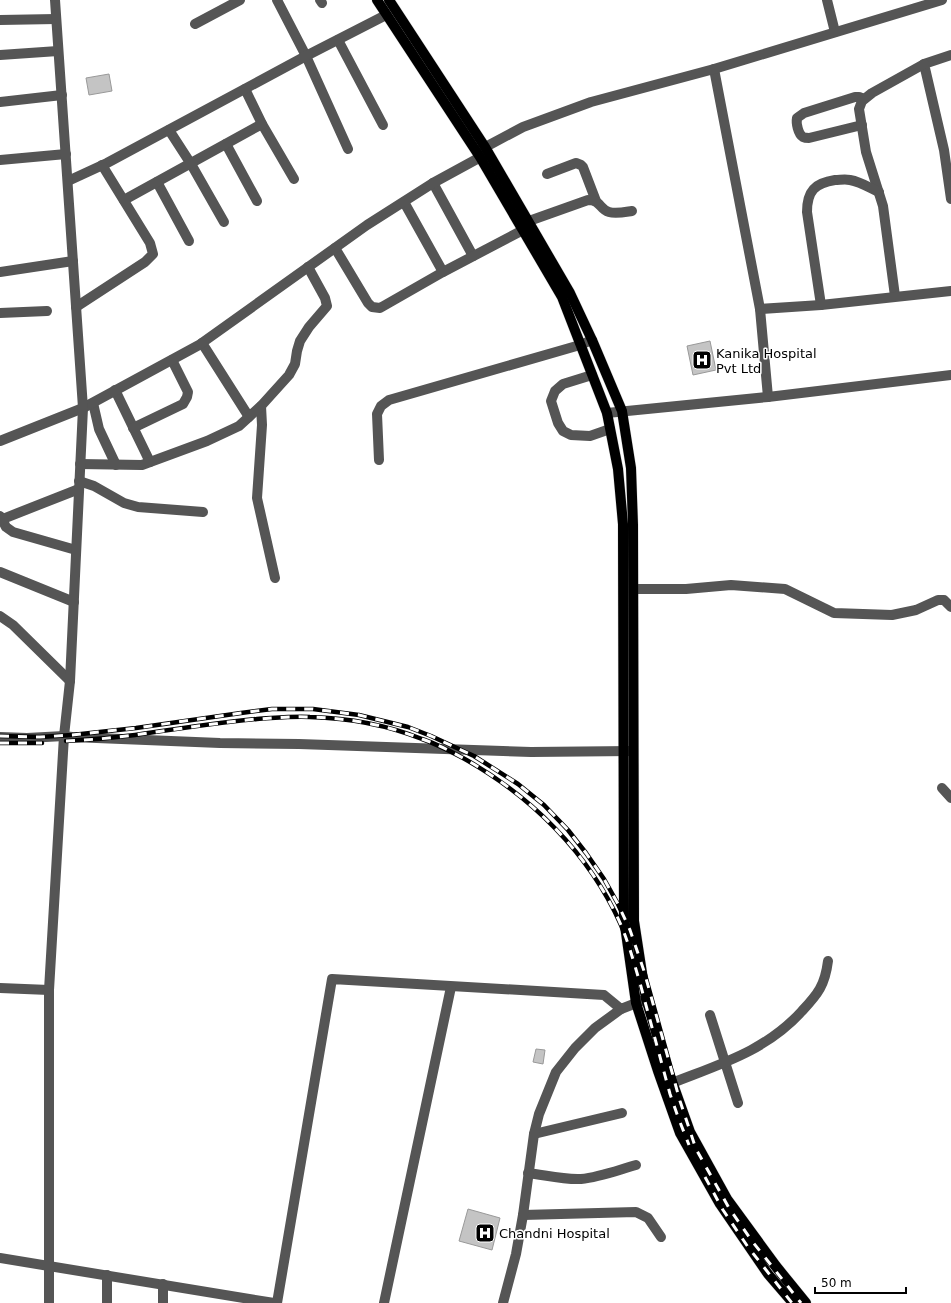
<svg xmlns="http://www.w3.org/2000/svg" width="951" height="1303" font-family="'DejaVu Sans',sans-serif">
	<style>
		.building { fill: #c4c4c4; stroke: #999 }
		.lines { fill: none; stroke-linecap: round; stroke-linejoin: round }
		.major-casing { stroke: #dbdbdb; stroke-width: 11 }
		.minor { stroke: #555; stroke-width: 10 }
		.major { stroke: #000; stroke-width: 10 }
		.rail-casing { stroke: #000; stroke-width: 4.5 }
		.rail { stroke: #fff; stroke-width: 3; stroke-dasharray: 9; stroke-linecap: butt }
		.labels { text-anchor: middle; stroke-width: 3; stroke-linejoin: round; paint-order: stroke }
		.poi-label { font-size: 13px; fill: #000; stroke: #fff; text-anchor: start }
	</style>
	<rect width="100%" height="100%" fill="#fff"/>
	<g class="building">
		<polygon points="109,74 112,91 89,95 86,78"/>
		<polygon points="710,341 716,370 693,375 687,346"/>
		<polygon points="536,1049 545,1050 543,1064 533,1062"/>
		<polygon points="468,1209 500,1218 492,1250 459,1241"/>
	</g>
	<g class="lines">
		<g class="major-casing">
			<g id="major">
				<polyline points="377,0 480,157 562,297 607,413 618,469 623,524 624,919 636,1003 658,1071 680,1133 720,1204 768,1274 793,1303"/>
				<polyline points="389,0 485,147 570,293 592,340 622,411 631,468 633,525 634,921 646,999 669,1073 690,1132 727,1199 776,1266 806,1303"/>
			</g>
		</g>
		<g class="minor">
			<polyline points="277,0 306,56 348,149"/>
			<polyline points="320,0 322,3"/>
			<polyline points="827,0 835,32"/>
			<polyline points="0,20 56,19"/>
			<polyline points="195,24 240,0"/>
			<polyline points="338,40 383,125"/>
			<polyline points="0,55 58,51"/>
			<polyline points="951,55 924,64 944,150 951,199"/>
			<polyline points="714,69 760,309 768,397"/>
			<polyline points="245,89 262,124 294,179"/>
			<polyline points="0,102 62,95"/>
			<path d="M862,125L809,138C807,138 805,138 803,137C798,134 796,123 797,118L804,113L855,97H859L864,99"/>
			<polyline points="169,130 191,164 224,222"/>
			<polyline points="226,144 257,201"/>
			<polyline points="478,151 523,127 591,102 714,69 942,0"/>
			<polyline points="0,160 66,154"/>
			<polyline points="547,174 576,163 581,165 583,167 596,201"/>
			<polyline points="68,181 107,163 306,56 386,15"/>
			<polyline points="157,182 189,241"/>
			<polyline points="433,183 473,256"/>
			<polyline points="124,200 262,124"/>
			<polyline points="404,202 443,272"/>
			<path d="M529,221L588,200C601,200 599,209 609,212C616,214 625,212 632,211"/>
			<polyline points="335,248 368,303 372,307 380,308 443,272 523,230"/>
			<polyline points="0,272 73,261"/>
			<polyline points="895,296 883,206 866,152 859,109 862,101 872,93 924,64"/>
			<path d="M821,305L807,212C807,191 815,183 835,180C840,180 845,179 850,180C861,182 870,188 879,192"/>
			<polyline points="76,307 145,262 153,254 150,243 102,165"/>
			<polyline points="760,309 821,305 951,291"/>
			<polyline points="0,313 47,311"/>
			<polyline points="202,343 249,417"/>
			<polyline points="592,375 563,384 555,391 551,401 558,423 563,431 571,435 590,436 610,429"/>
			<polyline points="115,390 150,462"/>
			<polyline points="93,403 99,429 116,465"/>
			<polyline points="261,406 262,425 257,498 275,578"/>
			<polyline points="607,413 768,397 951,375"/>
			<polyline points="133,428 183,404 187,397 188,392 172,360"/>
			<polyline points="0,441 83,408 199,345 367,225 433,183 488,153"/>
			<polyline points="379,460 377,414 381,406 389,400 580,345 592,340"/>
			<polyline points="80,464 142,465 207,441 239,426 261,406 289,375 295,364 297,351 300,341 309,327 327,306 325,298 308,267"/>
			<polyline points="79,481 94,486 124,503 138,507 203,512"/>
			<polyline points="0,516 6,527 13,532 76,550"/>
			<polyline points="0,520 79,489"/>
			<polyline points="0,572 74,602"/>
			<polyline points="634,589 686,589 731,585 785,589 834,613 892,615 916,610 938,600 944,600 951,607"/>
			<polyline points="0,616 13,625 70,681"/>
			<polyline points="0,737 27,738 64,736 72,737 220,743 299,744 531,752 632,751"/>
			<polyline points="942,788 951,798"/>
			<polyline points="0,988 49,990"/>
			<polyline points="710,1015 738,1103"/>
			<path d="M672,1083C720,1064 766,1051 802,1011C818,994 825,985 828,961"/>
			<polyline points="534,1134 622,1113"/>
			<path d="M528,1173C545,1175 564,1180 581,1179C600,1177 618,1170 636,1165"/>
			<polyline points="523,1215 636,1212 648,1218 661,1237"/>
			<polyline points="0,1258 274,1303"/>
			<polyline points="163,1284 163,1303"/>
			<polyline points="49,1303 49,990 64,736 70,681 83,408 55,0"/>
			<polyline points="107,1303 107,1275"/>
			<polyline points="277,1303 332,979 604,995 621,1009"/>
			<polyline points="384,1303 451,987"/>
			<polyline points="503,1303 516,1254 523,1215 534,1134 539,1114 556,1072 575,1048 595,1028 621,1009 644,1000"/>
		</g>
		<use href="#major" class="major"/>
		<g class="rail-casing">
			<g id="rail">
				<polyline points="0,736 40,737 72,735 136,728 241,713 272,709 313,709 359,715 408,727 431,736 474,756 518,784 544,805 568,830 586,853 604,879 618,904 630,930 644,971 680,1101 696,1149 729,1208 752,1241 801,1303"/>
				<path d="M66,741C89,740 112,738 135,735C176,729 216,723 257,719C275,718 293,716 310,717C349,718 387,725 422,739C437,744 450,751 463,758C531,796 589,853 621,925C629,944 634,963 640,983C650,1020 660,1057 670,1094L678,1117L689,1145"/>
				<polyline points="0,743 42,743"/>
				<polyline points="705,1177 723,1210 748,1247 792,1303"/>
			</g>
		</g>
		<use href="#rail" class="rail"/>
	</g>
	<defs>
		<g id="hospital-square" transform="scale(1)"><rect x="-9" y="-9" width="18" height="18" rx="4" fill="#000" stroke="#fff"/><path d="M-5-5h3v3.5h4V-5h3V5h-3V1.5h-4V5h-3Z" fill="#fff"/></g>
	</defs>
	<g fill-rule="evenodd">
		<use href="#hospital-square" x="702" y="360"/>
		<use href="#hospital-square" x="485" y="1233"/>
	</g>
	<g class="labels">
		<g class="poi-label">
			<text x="716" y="358">Kanika Hospital<tspan x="716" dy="15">Pvt Ltd</tspan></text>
			<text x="499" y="1238">Chandni Hospital</text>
		</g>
	</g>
	<path d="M815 1287v6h91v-6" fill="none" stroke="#000000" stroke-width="2"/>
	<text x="821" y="1287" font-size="12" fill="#000000" stroke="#ffffff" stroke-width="3" paint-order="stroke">50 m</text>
</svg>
